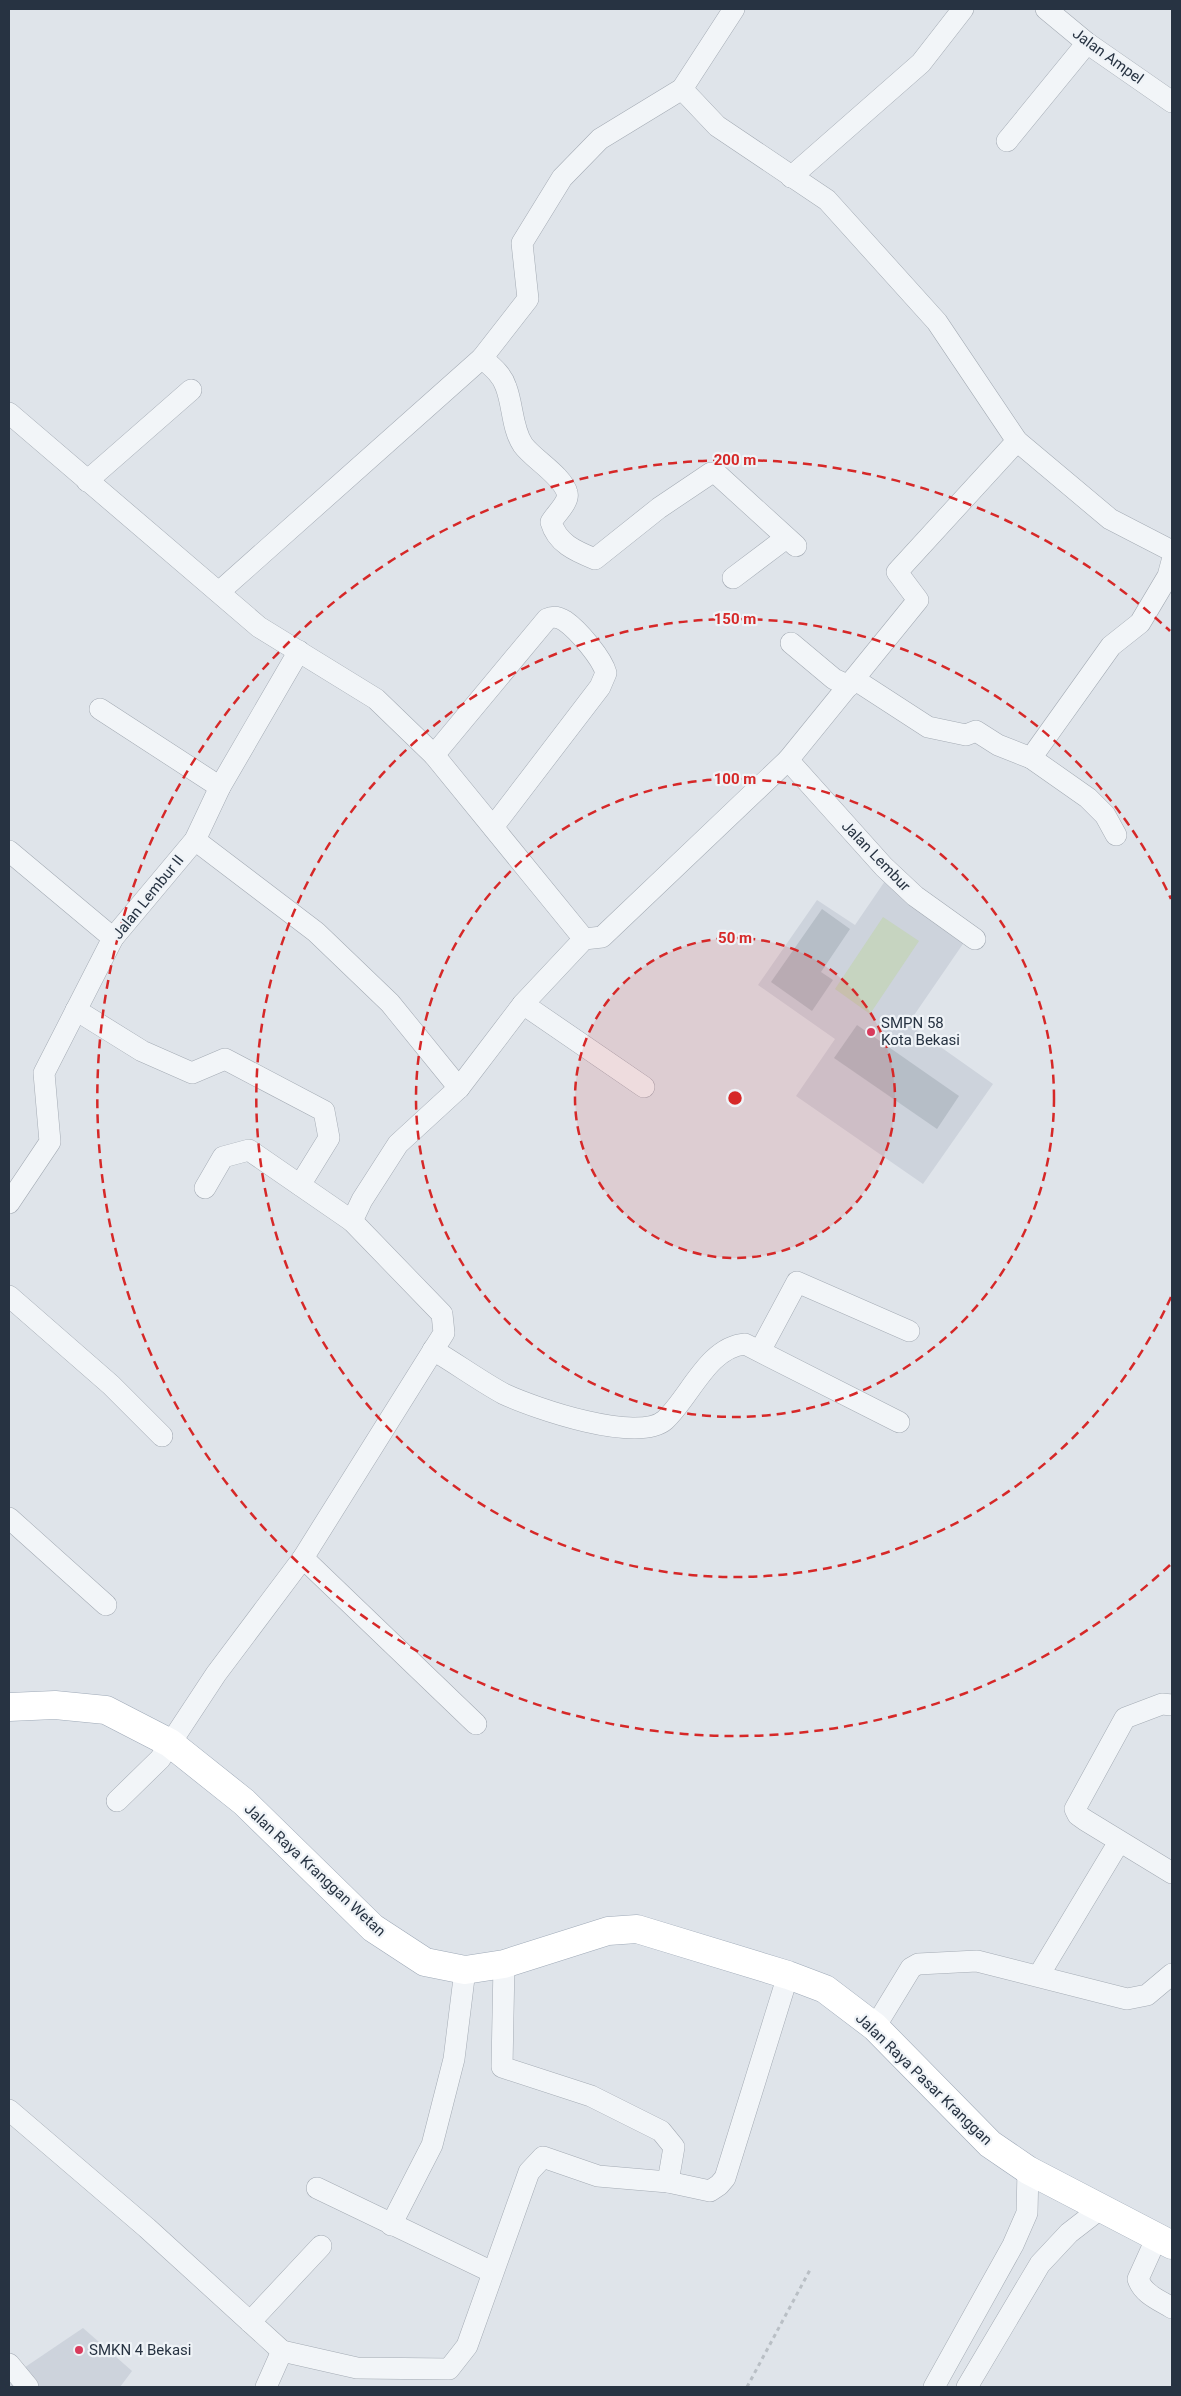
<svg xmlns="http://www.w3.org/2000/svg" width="1181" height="2396" font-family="Roboto,sans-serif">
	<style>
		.built { fill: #cdd3dc }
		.green { fill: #c6d4c0 }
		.building { fill: #b6bec7 }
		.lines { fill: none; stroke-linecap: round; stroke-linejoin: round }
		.minor-casing { stroke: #a4abb4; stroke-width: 22 }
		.major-casing { stroke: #9ea9b7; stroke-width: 29 }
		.path { stroke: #b9bfc5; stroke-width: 3; stroke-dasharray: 4 4; stroke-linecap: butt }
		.minor { stroke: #f2f5f8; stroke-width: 21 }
		.major { stroke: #fff; stroke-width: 28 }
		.ring { fill: none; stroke: #d62828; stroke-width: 2.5; stroke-dasharray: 9 6 }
		.poi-dot { fill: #d93a5c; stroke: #eff3f7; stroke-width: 2 }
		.labels { text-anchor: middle; stroke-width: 4.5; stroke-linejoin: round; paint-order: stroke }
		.street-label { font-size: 15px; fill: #273342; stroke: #eff3f7 }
		.poi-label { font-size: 15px; fill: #273342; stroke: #eff3f7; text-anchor: start }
		.centre { fill: #d62828; stroke: #eff3f7; stroke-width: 2.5 }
		.ring-label { font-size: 15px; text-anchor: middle; font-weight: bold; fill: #d62828; stroke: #eff3f7; stroke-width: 4.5; stroke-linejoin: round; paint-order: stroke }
	</style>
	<rect width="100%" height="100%" fill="#dfe4ea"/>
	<g class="built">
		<polygon points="885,881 967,938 908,1024 993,1084 923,1184 796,1096 835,1039 758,985 817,900 855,925"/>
		<polygon points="83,2328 132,2371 120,2387 9,2387 9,2378"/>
	</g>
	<polygon class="green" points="883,917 919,941 870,1014 835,989"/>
	<g class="building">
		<polygon points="822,909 850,929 821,972 833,980 812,1011 771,982"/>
		<polygon points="857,1025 959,1096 937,1129 834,1058"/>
	</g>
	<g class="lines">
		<g class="minor-casing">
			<g id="minor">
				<polyline points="1046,9 1087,43 1172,102"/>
				<polyline points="682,89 717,126 827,200 937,322 1017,441 1110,519 1172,551"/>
				<polyline points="1007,141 1087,43"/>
				<polyline points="791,177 921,63 963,9"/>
				<path d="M482,358C491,366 502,374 506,387C513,405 512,429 523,445C533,459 563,476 567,493C570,501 555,515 551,522C557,543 575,551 595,559L659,508L711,473L717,474L796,546"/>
				<polyline points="9,413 259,627 376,699 434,755 584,939"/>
				<polyline points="87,481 191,390"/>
				<polyline points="733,578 786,538"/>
				<polyline points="219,592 482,358 528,299 522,243 562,178 600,139 682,89 734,9"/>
				<polyline points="791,643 834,679 849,686"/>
				<polyline points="854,679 928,727 966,735 976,731 998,745 1031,758 1111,646 1140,623 1168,576 1172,561"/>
				<polyline points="100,709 220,787"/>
				<path d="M434,755L547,619C553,616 559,617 565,621C578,630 602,658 606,673L600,687L493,827"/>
				<polyline points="1031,758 1088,798 1105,815 1116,835"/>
				<polyline points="788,760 884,867 915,896 975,939"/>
				<polyline points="195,840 316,932 390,1003 459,1088"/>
				<polyline points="9,851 113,938"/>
				<polyline points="523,1004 644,1087"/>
				<polyline points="76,1010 142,1051 192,1073 225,1059 324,1111 329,1138 300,1185"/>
				<polyline points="205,1188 223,1157 249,1150 352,1221"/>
				<polyline points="9,1203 50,1142 44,1073 113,938 195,840 220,787 299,651"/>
				<polyline points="9,1296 111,1385 162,1436"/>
				<path d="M433,1350C457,1364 480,1381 504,1394C534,1408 638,1444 665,1420C690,1397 708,1347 745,1344L899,1422"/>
				<polyline points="760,1351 797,1282 909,1331"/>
				<polyline points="9,1518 106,1605"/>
				<polyline points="303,1558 476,1724"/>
				<polyline points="1172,1705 1162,1704 1125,1718 1075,1809 1078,1815 1085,1820 1172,1873"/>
				<polyline points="117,1801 160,1759 216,1674 303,1558 444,1333 442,1314 352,1221 362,1200 398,1144 459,1088 523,1004 584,939 602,937 788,760 918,600 897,572 1017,441"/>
				<polyline points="504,1964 502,2067 591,2096 661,2131 674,2147 668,2182"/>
				<polyline points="1039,1975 1119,1842"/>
				<polyline points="875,2027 911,1968 918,1964 977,1961 1127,1999 1147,1995 1172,1974"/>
				<polyline points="9,2110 147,2228 282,2351"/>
				<polyline points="317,2188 492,2272"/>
				<polyline points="391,2225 432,2145 454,2059 465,1970"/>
				<path d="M1157,2237L1138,2279C1143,2294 1159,2300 1172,2308"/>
				<polyline points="250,2322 321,2246"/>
				<polyline points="9,2364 28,2387"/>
				<polyline points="266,2387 282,2351 357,2368 449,2369 467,2346 529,2172 543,2157 598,2176 668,2182 710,2191 719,2185 725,2178 788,1975"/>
				<polyline points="934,2387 1013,2245 1027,2213 1028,2170"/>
				<polyline points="967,2387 1040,2264 1069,2233 1100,2209"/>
			</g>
		</g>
		<g class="major-casing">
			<polyline id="major" points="9,1707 55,1705 106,1710 170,1743 244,1802 373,1928 425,1962 465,1970 504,1964 608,1931 637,1929 788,1975 825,1989 875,2027 990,2144 1028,2170 1172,2245"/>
		</g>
		<polyline class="path" points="747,2387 811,2268"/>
		<use href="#minor" class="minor"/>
		<use href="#major" class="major"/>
	</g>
	<circle cx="735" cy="1098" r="160" fill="#d62828" fill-opacity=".12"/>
	<g class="ring">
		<circle cx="735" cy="1098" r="160"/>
		<circle cx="735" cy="1098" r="319"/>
		<path d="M1171 1297A479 479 0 1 1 1171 899"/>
		<path d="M1170 1565A638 638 0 1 1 1170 631"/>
	</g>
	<g class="poi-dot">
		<circle cx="871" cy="1032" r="5"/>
		<circle cx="79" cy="2350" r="5"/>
	</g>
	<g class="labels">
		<g class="street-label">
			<text transform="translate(1108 56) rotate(36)" y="5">Jalan Ampel</text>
			<text transform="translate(876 856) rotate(46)" y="5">Jalan Lembur</text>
			<text transform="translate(148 897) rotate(-51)" y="5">Jalan Lembur II</text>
			<text transform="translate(315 1870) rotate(43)" y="5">Jalan Raya Kranggan Wetan</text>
			<text transform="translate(924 2079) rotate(44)" y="5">Jalan Raya Pasar Kranggan</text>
		</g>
		<g class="poi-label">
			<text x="881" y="1028">SMPN 58<tspan x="881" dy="17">Kota Bekasi</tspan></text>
			<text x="89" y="2355">SMKN 4 Bekasi</text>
		</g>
	</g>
	<circle cx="735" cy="1098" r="8" class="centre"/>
	<g class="ring-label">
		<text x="735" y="465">200 m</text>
		<text x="735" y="624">150 m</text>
		<text x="735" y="784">100 m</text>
		<text x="735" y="943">50 m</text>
	</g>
	<rect width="1181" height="2396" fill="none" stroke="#273342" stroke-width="20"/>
</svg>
